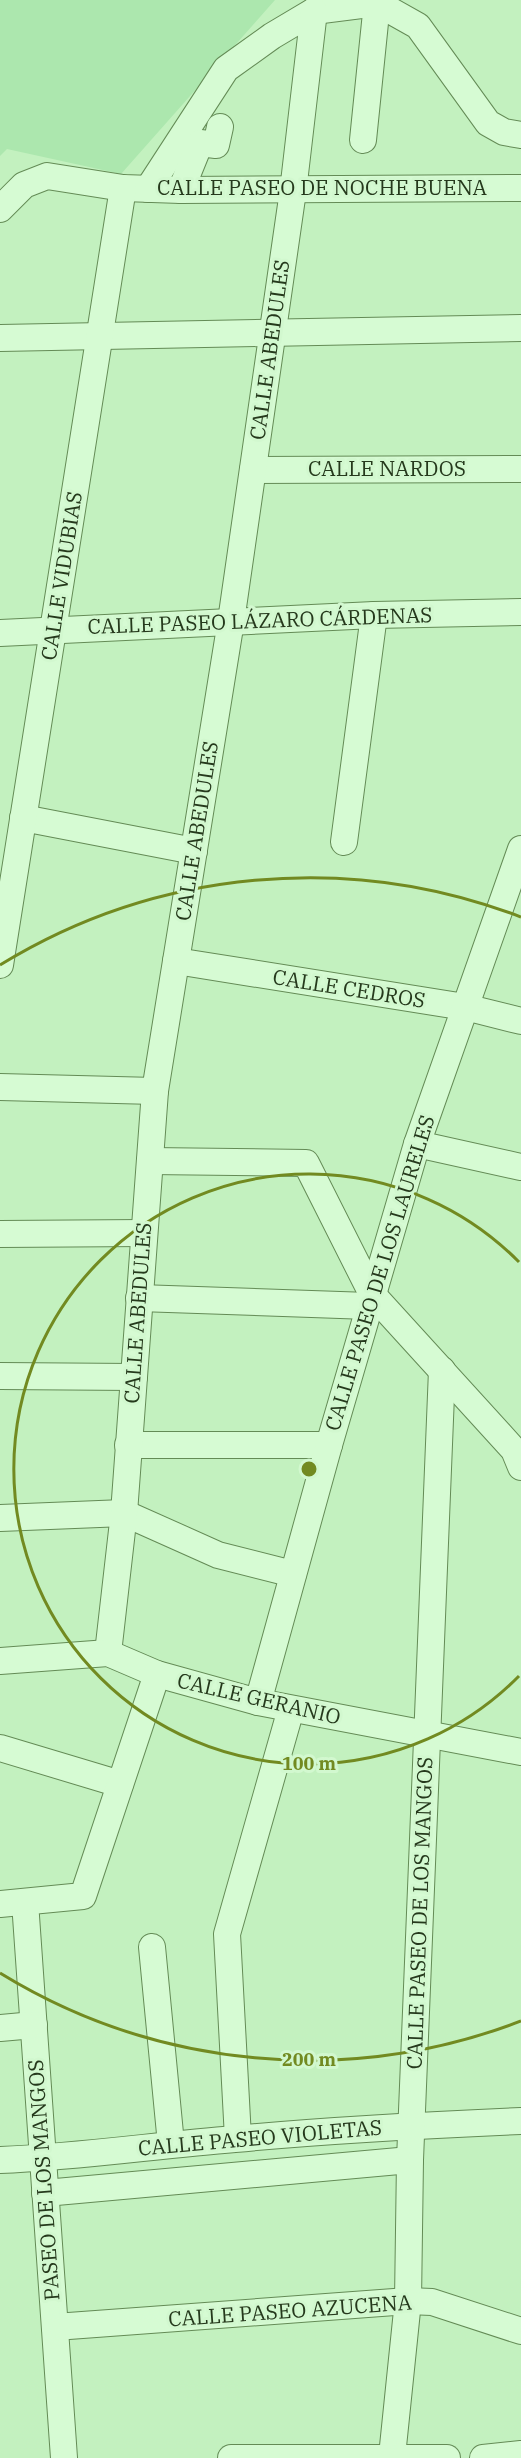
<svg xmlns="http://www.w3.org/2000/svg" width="521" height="2458" font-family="'IBM Plex Serif',serif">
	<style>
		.farmland { fill: #ace7ae }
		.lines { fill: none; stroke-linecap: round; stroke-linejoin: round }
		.minor-casing { stroke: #648b56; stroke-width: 28 }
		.minor { stroke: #d6fbd3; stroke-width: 26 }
		.ring { fill: none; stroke: #728a21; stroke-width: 3 }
		.labels { text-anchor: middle; stroke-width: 6; stroke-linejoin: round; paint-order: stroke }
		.street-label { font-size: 21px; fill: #25391c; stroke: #d2f8cf }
		.centre { fill: #728a21; stroke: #d2f8cf; stroke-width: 3 }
		.ring-label { font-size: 18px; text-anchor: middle; font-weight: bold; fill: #728a21; stroke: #d2f8cf; stroke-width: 6; stroke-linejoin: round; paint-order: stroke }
	</style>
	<rect width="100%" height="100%" fill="#c3f1bf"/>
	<polygon class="farmland" points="0,0 275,0 121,174 7,149 0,156"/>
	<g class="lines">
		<g class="minor-casing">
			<g id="minor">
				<polyline points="363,140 377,3"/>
				<polyline points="148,189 226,69 272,36 314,11 377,3 418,26 488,123 504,132 521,135"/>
				<polyline points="181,190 200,143 216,145 220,127"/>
				<polyline points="0,209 24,185 47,176 123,188 181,190 521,188"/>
				<polyline points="0,338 521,328"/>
				<polyline points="253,470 521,469"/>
				<polyline points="0,633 374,615 521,612"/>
				<polyline points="23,818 194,851"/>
				<polyline points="344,842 374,615"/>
				<polyline points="176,961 465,1007 521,1021"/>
				<polyline points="0,965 123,188"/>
				<polyline points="0,1087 155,1091"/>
				<polyline points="417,1144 521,1167"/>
				<polyline points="150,1161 306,1163 372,1294 514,1450 521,1467"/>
				<polyline points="0,1234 144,1233"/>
				<polyline points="139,1298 369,1306"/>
				<polyline points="0,1376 134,1377"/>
				<polyline points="128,1445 329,1445"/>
				<polyline points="0,1518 124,1513 218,1555 293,1574"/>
				<polyline points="108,1653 124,1513 155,1091 231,621 293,191 314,11"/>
				<polyline points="0,1661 108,1653 157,1674 258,1702 521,1752"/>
				<polyline points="258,1702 329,1445 417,1144 521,849"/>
				<polyline points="0,1748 120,1784"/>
				<polyline points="25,1902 64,2458"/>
				<polyline points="0,1904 83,1896 157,1674"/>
				<polyline points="152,1947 171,2144"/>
				<polyline points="0,2028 34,2025"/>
				<polyline points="238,2138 227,1934 291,1709"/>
				<path d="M0,2160C79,2157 157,2145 235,2139C330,2130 426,2125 521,2121"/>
				<polyline points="45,2193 410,2160"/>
				<polyline points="55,2327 408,2301 432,2302 521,2331"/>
				<polyline points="392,2456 408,2301 410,2160 442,1370"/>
				<polyline points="231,2458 447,2458"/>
				<polyline points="483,2458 521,2454"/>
			</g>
		</g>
		<use href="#minor" class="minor"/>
	</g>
	<g class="ring">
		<path d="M519 1676A295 295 0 1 1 519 1262"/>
		<path d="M521 2021A591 591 0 0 1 0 1973M0 965A591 591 0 0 1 521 917"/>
	</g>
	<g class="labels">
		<g class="street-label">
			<text x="322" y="195">CALLE PASEO DE NOCHE BUENA</text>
			<text transform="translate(270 350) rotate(-82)" y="7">CALLE ABEDULES</text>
			<text x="387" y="476">CALLE NARDOS</text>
			<text transform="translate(62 576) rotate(-81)" y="7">CALLE VIDUBIAS</text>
			<text transform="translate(260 621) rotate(-2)" y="7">CALLE PASEO LÁZARO CÁRDENAS</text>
			<text transform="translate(197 831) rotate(-81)" y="7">CALLE ABEDULES</text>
			<text transform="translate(349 989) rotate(9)" y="7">CALLE CEDROS</text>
			<text transform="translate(380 1273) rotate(-73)" y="7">CALLE PASEO DE LOS LAURELES</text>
			<text transform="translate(138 1313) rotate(-86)" y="7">CALLE ABEDULES</text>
			<text transform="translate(259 1699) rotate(13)" y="7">CALLE GERANIO</text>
			<text transform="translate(420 1913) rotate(-88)" y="7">CALLE PASEO DE LOS MANGOS</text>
			<text transform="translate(260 2138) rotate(-5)" y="7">CALLE PASEO VIOLETAS</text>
			<text transform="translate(44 2180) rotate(-94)" y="7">PASEO DE LOS MANGOS</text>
			<text transform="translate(290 2311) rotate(-4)" y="7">CALLE PASEO AZUCENA</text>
		</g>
	</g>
	<circle cx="309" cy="1469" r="9" class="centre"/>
	<g class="ring-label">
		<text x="309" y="1770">100 m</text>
		<text x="309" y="2066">200 m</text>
	</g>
</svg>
